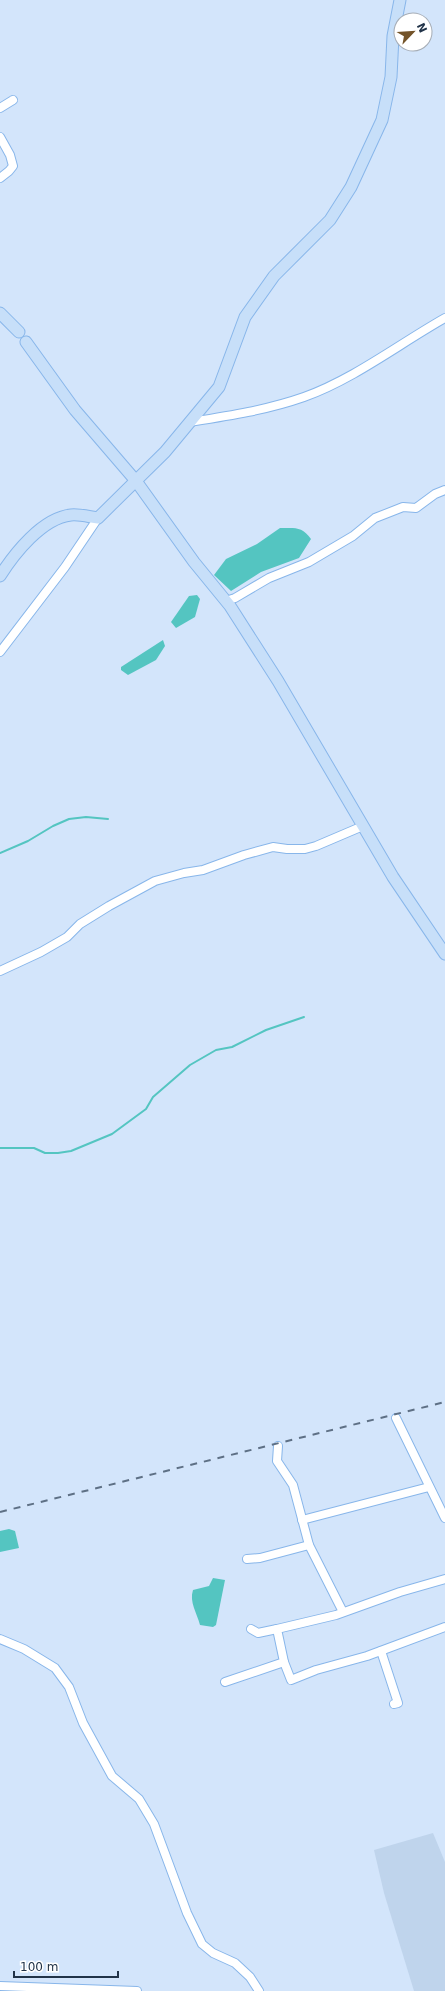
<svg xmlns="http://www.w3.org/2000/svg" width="445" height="1991" font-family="'DejaVu Sans',sans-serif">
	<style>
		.built { fill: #bfd4ec }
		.water { fill: #54c5c1 }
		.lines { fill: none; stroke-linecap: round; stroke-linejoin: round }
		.stream { stroke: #54c5c1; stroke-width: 2 }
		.street-casing { stroke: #88b6ea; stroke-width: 10 }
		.secondary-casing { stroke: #88b6ea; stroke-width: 13 }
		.street { stroke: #fff; stroke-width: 8 }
		.secondary { stroke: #c7dff9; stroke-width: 11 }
		.rail { stroke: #5e7085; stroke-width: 2; stroke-dasharray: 7 7; stroke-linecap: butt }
	</style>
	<rect width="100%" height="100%" fill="#d3e5fb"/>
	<polygon class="built" points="433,1833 445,1862 445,1991 414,1991 384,1893 374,1850"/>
	<g class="water">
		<path d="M280,528C295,528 302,526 311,539L299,558L261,572L231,591L214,575L226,559L257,544Z"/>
		<polygon points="197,595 200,599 195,617 176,628 171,622 189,596"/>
		<polygon points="163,640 165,646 156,660 128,675 121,670 121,667"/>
		<polygon points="9,1529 15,1531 19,1548 0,1552 0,1531"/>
		<path d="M213,1578L225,1580L216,1625L213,1627L200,1625C197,1613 189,1602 193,1590L209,1586Z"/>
	</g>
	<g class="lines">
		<g class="stream">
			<polyline points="0,853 28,841 53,826 69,819 86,817 108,819"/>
			<polyline points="0,1148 34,1148 45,1153 58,1153 71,1151 112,1134 146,1109 153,1097 190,1065 216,1050 232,1047 266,1030 304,1017"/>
		</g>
		<g class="street-casing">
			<g id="street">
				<polyline points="0,108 13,100"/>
				<polyline points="0,137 10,155 13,166 9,171 0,178"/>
				<path d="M190,422C228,416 267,410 304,397C354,379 399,344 445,318"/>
				<polyline points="226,601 235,598 269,578 309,562 353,536 375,518 403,507 416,508 435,494 445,490"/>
				<polyline points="0,652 65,567 98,518"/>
				<polyline points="0,971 41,952 67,937 80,924 109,906 155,881 184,873 203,870 244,855 273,847 287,849 305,849 316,846 363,826"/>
				<polyline points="396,1418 445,1518"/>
				<polyline points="278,1446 277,1461 293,1485 309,1545 343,1612"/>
				<polyline points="302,1520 429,1487"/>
				<polyline points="247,1559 260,1558 309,1545"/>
				<polyline points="251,1629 258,1633 277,1629"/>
				<polyline points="0,1639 24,1649 55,1668 69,1687 83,1723 112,1776 139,1799 154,1824 187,1913 202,1944 213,1953 235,1963 250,1977 259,1991"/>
				<polyline points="381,1651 398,1703 394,1704"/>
				<polyline points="284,1662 291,1680 316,1670 367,1656 445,1627"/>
				<polyline points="225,1682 284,1662 277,1629 336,1615 400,1592 445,1579"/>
				<polyline points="0,1986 137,1991"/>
			</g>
		</g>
		<g class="secondary-casing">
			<g id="secondary">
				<polyline points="0,313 19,332"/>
				<polyline points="26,342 75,410 136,481 194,562 230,606 278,681 393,877 445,954"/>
				<path d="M0,576C14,554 42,518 71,515C79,514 90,517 98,518L165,452L219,387L245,317L274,276L330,220L351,187L382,120L391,77L393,36L400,0"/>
			</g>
		</g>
		<use href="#street" class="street"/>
		<use href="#secondary" class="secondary"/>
		<polyline class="rail" points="0,1512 445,1402"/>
	</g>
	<g transform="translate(413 32) rotate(65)"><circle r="19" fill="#ffffff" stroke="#a6adb6"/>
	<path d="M0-3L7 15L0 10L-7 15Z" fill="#735329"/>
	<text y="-6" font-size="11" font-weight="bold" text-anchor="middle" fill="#213348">N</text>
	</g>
	<path d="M14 1971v6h104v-6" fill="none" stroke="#213348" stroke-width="2"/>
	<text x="20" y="1971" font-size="12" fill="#213348" stroke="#ffffff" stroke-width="3" paint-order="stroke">100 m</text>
</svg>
